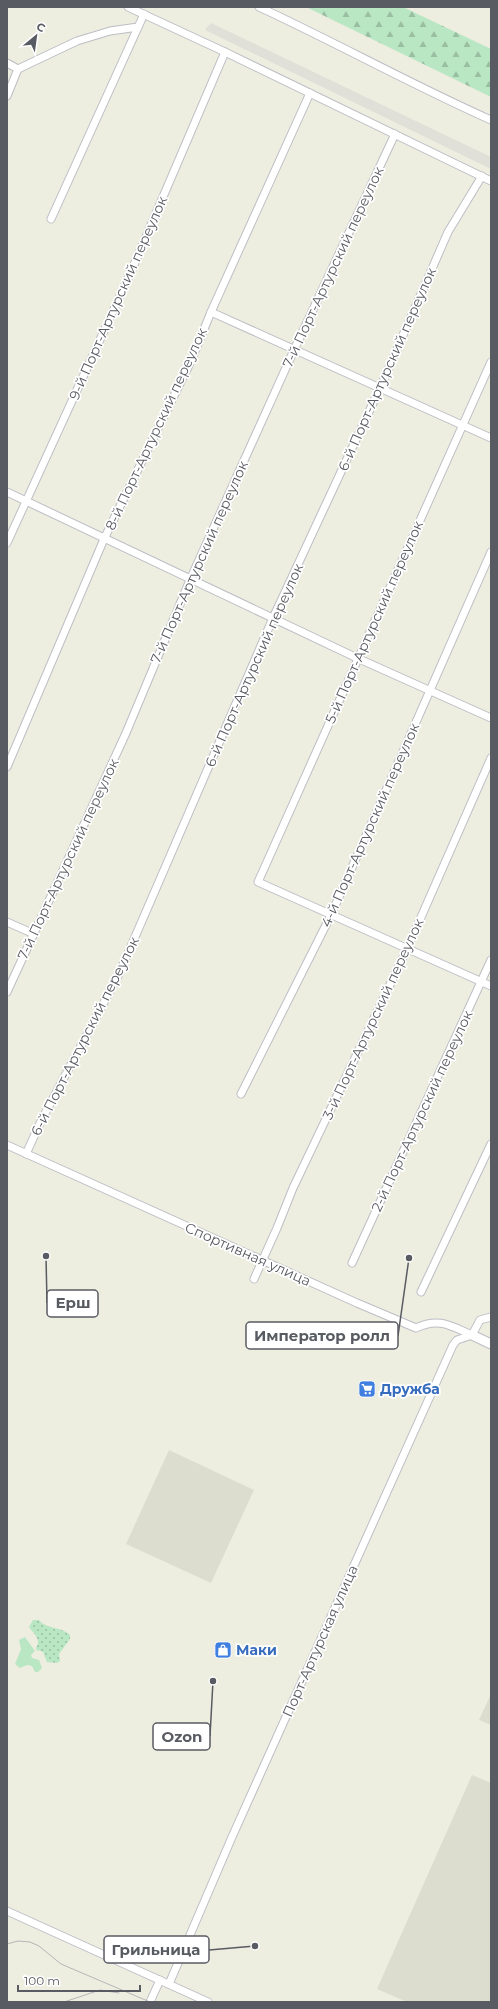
<svg xmlns="http://www.w3.org/2000/svg" width="498" height="2009" font-family="Montserrat,sans-serif">
	<style>
		.industrial { fill: #e0e0d8 }
		.education { fill: #ddddcf }
		.green { fill: #bae7c3 }
		.forest { fill: url(#forest-firs) }
		.park { fill: url(#park-dots) }
		.lines { fill: none; stroke-linecap: round; stroke-linejoin: round }
		.minor-casing { stroke: #bdbec5; stroke-width: 9 }
		.tertiary-casing { stroke: #bdbec5; stroke-width: 11 }
		.minor { stroke: #fff; stroke-width: 7 }
		.tertiary { stroke: #fff; stroke-width: 9 }
		.tram { stroke: #b6b7b7; stroke-width: 1 }
		.labels { text-anchor: middle; stroke-width: 3.5; stroke-linejoin: round; paint-order: stroke }
		.street-label { font-size: 14px; fill: #595b62; stroke: #fff }
		.shop-label { font-size: 14px; font-weight: bold; fill: #366cbe; stroke: #fff; text-anchor: start }
		.leader { fill: none; stroke: #595b62; stroke-width: 1.5 }
		.callout-dot { fill: #595b62; stroke: #fff; stroke-width: 1.5 }
		.callout { fill: #fff; stroke: #595b62; stroke-width: 1.5 }
		.callout-label { font-size: 15px; text-anchor: middle; font-weight: bold; fill: #595b62 }
	</style>
	<defs>
		<pattern id="forest-firs" width="22" height="20" patternUnits="userSpaceOnUse"><rect width="22" height="20" fill="#bae7c3"/><path d="M5 1l3.5 6h-7zM16 11l3.5 6h-7z" fill="#9abea2"/></pattern>
		<pattern id="park-dots" width="8" height="8" patternUnits="userSpaceOnUse"><rect width="8" height="8" fill="#bae7c3"/><path d="M2 2h.1M6 6h.1" fill="none" stroke="#9abea2" stroke-width="1.8" stroke-linecap="round"/></pattern>
	</defs>
	<rect width="100%" height="100%" fill="#edede0"/>
	<polygon class="industrial" points="211,23 491,157 491,169 205,30"/>
	<g class="education">
		<polygon points="169,1450 254,1490 211,1583 126,1544"/>
		<polygon points="491,1694 491,1725 479,1720"/>
		<polygon points="472,1775 491,1783 491,2002 407,2002 377,1989"/>
	</g>
	<polygon class="green" points="25,1637 35,1651 31,1655 32,1658 39,1660 42,1668 38,1672 35,1672 32,1666 27,1665 20,1668 15,1664 21,1649 19,1640"/>
	<polygon class="forest" points="306,7 403,7 491,49 491,97"/>
	<path class="park" d="M33,1620H39C47,1630 61,1626 70,1635V1639L59,1654L60,1661L57,1663L47,1662L43,1652L39,1650L37,1651L36,1648C42,1640 34,1634 29,1627Z"/>
	<g class="lines">
		<g class="minor-casing">
			<g id="minor">
				<polyline points="128,7 225,52 491,181"/>
				<path d="M259,7C337,43 412,85 491,120"/>
				<polyline points="7,63 18,69"/>
				<polyline points="7,96 18,69 77,41 110,31 138,27"/>
				<polyline points="51,219 144,14"/>
				<polyline points="211,312 491,438"/>
				<polyline points="491,362 258,882 491,986"/>
				<polyline points="7,492 357,658 491,718"/>
				<polyline points="7,543 130,274 225,52"/>
				<polyline points="7,767 104,539 191,361 211,312 310,93"/>
				<polyline points="7,922 34,934"/>
				<polyline points="7,992 126,733 190,580 294,350 395,134"/>
				<polyline points="241,1094 331,915 491,552"/>
				<path d="M7,1145L357,1303L416,1328C439,1317 451,1326 472,1335"/>
				<polyline points="26,1154 41,1121 119,974 273,618 380,388 448,232 482,176"/>
				<polyline points="352,1263 491,960"/>
				<polyline points="254,1279 277,1228 293,1188 407,949 491,758"/>
				<polyline points="421,1292 491,1144"/>
				<polyline points="472,1335 480,1320 491,1317"/>
				<polyline points="7,1911 208,2002"/>
				<polyline points="169,1984 232,1837 453,1345 457,1340 472,1335"/>
				<polyline points="150,2002 160,1980"/>
			</g>
		</g>
		<g class="tertiary-casing">
			<polyline id="tertiary" points="472,1335 491,1344"/>
		</g>
		<use href="#minor" class="minor"/>
		<use href="#tertiary" class="tertiary"/>
		<g class="tram">
			<polyline points="7,1944 18,1941 30,1942 39,1946 61,1964 150,2002"/>
			<polyline points="64,2002 100,1990 119,1993"/>
		</g>
	</g>
	<defs>
		<g id="supermarket-square" transform="scale(0.9)"><rect x="-9" y="-9" width="18" height="18" rx="4" fill="#3f7fe0" stroke="#fff"/><path d="M-6-5.5h2.5l.6 2H6L4.5 2H-2.5L-4.4-4H-6ZM-1.5 3.2a1.3 1.3 0 1 0 .1 0ZM3 3.2a1.3 1.3 0 1 0 .1 0Z" fill="#fff"/></g>
		<g id="shop-square" transform="scale(0.9)"><rect x="-9" y="-9" width="18" height="18" rx="4" fill="#3f7fe0" stroke="#fff"/><path d="M-5-2.5h2.3a2.7 3.5 0 0 1 5.4 0H5L5.5 6h-11ZM-1.5-2.5h3a1.5 2.3 0 0 0-3 0Z" fill="#fff"/></g>
	</defs>
	<g fill-rule="evenodd">
		<use href="#supermarket-square" x="367" y="1389"/>
		<use href="#shop-square" x="223" y="1650"/>
	</g>
	<g class="labels">
		<g class="street-label">
			<text transform="translate(333 267) rotate(-65)" y="5">7-й Порт-Артурский переулок</text>
			<text transform="translate(118 298) rotate(-66)" y="5">9-й Порт-Артурский переулок</text>
			<text transform="translate(387 369) rotate(-66)" y="5">6-й Порт-Артурский переулок</text>
			<text transform="translate(156 429) rotate(-65)" y="5">8-й Порт-Артурский переулок</text>
			<text transform="translate(199 562) rotate(-66)" y="5">7-й Порт-Артурский переулок</text>
			<text transform="translate(374 622) rotate(-66)" y="5">5-й Порт-Артурский переулок</text>
			<text transform="translate(254 665) rotate(-66)" y="5">6-й Порт-Артурский переулок</text>
			<text transform="translate(370 825) rotate(-66)" y="5">4-й Порт-Артурский переулок</text>
			<text transform="translate(68 859) rotate(-65)" y="5">7-й Порт-Артурский переулок</text>
			<text transform="translate(373 1019) rotate(-65)" y="5">3-й Порт-Артурский переулок</text>
			<text transform="translate(85 1036) rotate(-63)" y="5">6-й Порт-Артурский переулок</text>
			<text transform="translate(422 1111) rotate(-65)" y="5">2-й Порт-Артурский переулок</text>
			<text transform="translate(248 1254) rotate(24)" y="5">Спортивная улица</text>
			<text transform="translate(320 1641) rotate(-66)" y="5">Порт-Артурская улица</text>
		</g>
		<g class="shop-label">
			<text x="380" y="1394">Дружба</text>
			<text x="236" y="1655">Маки</text>
		</g>
	</g>
	<path class="leader" d="M46 1256L47 1303M409 1258L398 1336M213 1681L210 1736M255 1946L209 1950"/>
	<g class="callout-dot">
		<circle cx="46" cy="1256" r="4"/>
		<circle cx="409" cy="1258" r="4"/>
		<circle cx="213" cy="1681" r="4"/>
		<circle cx="255" cy="1946" r="4"/>
	</g>
	<g class="callout">
		<rect x="47" y="1290" width="51" height="27" rx="4"/>
		<rect x="246" y="1322" width="152" height="27" rx="4"/>
		<rect x="153" y="1723" width="57" height="27" rx="4"/>
		<rect x="104" y="1936" width="105" height="27" rx="4"/>
	</g>
	<g class="callout-label">
		<text x="73" y="1308">Ерш</text>
		<text x="322" y="1341">Император ролл</text>
		<text x="182" y="1742">Ozon</text>
		<text x="156" y="1955">Грильница</text>
	</g>
	<rect width="498" height="2009" fill="none" stroke="#595b62" stroke-width="16"/>
	<g transform="translate(36 36) rotate(29)" stroke="#ffffff" stroke-width="3" paint-order="stroke">
	<path d="M0-3L7 15L0 10L-7 15Z" fill="#595b62"/>
	<text y="-6" font-size="11" font-weight="bold" text-anchor="middle" fill="#595b62">С</text>
	</g>
	<path d="M18 1985v6h122v-6" fill="none" stroke="#595b62" stroke-width="2"/>
	<text x="24" y="1985" font-size="12" fill="#595b62" stroke="#ffffff" stroke-width="3" paint-order="stroke">100 m</text>
</svg>
